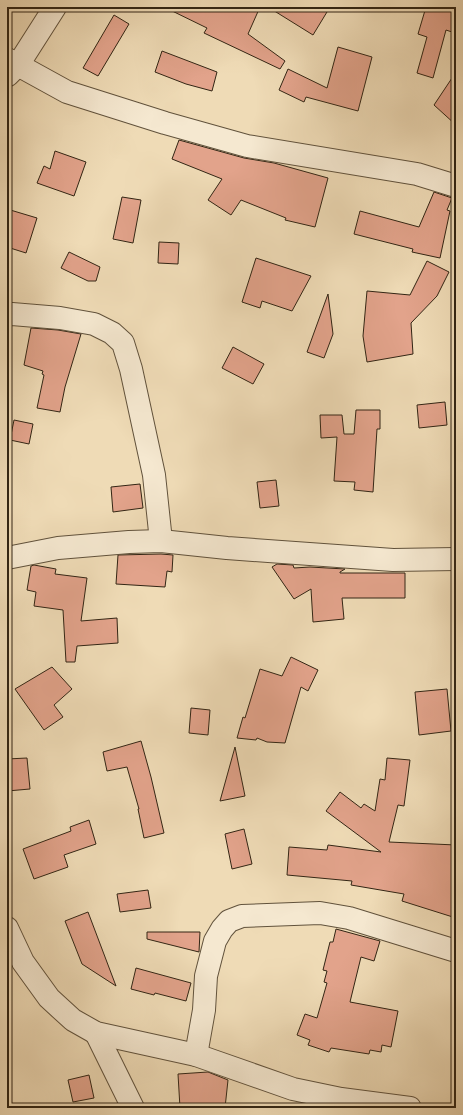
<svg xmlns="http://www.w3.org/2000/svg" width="463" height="1115" font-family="'IM FELL Great Primer',serif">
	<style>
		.building { fill: #e2a38b; stroke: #322514 }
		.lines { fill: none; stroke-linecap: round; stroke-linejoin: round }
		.minor-casing { stroke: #61523c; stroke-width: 24 }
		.minor { stroke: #f5e8d0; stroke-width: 22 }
	</style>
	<rect width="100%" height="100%" fill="#efdbb6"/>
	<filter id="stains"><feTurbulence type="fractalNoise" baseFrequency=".005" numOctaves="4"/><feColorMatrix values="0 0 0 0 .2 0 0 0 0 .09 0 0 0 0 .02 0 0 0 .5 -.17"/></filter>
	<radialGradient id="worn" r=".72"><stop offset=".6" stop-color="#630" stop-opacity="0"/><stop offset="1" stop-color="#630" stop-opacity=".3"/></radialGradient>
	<g class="building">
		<polygon points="164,7 260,7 248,34 285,61 280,69 204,33 207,28"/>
		<polygon points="268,7 330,7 313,35"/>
		<polygon points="426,7 440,7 456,12 456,20 452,32 446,30 433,78 417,73 427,37 418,34"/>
		<polygon points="114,15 129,24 98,76 83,68"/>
		<polygon points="338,47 372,57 358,111 306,97 304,102 279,90 288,69 327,88"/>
		<polygon points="162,51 217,72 212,91 186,84 155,72"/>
		<polygon points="456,72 456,125 434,105"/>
		<polygon points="179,140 244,158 274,163 328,178 315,227 285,220 286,218 241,200 231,215 208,200 222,179 172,159"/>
		<polygon points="55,151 86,162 74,196 37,183 44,166 50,169"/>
		<polygon points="434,192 452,198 447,210 450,211 440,258 412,252 413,249 354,234 360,211 419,227"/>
		<polygon points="122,197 141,200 133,243 113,239"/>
		<polygon points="7,209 37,218 26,253 7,247"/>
		<polygon points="159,242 179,243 178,264 158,263"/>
		<polygon points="69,252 100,267 96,281 88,281 61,268"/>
		<polygon points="256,258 311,276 292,311 262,301 260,308 242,302"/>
		<polygon points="427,261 449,272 437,296 411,323 413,354 367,362 363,336 367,291 410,295"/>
		<polygon points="328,294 333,334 324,358 307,352"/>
		<polygon points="31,328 58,330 81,334 65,387 60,412 37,408 44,375 42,374 43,371 24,365"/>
		<polygon points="233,347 264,364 253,384 222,368"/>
		<polygon points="445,402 447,425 419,428 417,405"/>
		<polygon points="356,410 380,410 380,429 377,429 373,492 354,490 355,482 334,481 337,437 321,438 320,415 342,415 344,434 354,434"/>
		<polygon points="14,420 33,424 29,444 10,440"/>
		<polygon points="276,480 279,506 260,508 257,482"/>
		<polygon points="140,484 143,508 113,512 111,487"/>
		<polygon points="161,554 173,555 172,572 167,571 165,587 116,584 118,555"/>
		<polygon points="277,564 293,565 294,568 310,567 345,569 340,572 340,573 405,573 405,598 342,598 344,619 313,622 311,589 294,599 272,567"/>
		<polygon points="34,565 56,569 55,574 87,578 81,621 117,618 118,643 77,646 75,662 66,662 63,610 34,606 36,592 27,590 31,566"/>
		<polygon points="291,657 318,670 308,691 301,687 285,743 267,742 257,738 256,740 237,738 243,717 245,718 260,669 282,676"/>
		<polygon points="52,667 72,689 54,705 63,717 44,730 15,689"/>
		<polygon points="447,689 451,731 419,735 415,692"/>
		<polygon points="191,708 210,710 208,735 189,733"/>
		<polygon points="141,741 151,777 164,833 144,838 138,809 139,809 127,767 107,771 103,752"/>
		<polygon points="235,747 245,796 220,801"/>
		<polygon points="27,758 30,789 7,791 7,759"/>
		<polygon points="387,758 410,760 404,806 398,805 389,842 456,845 456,918 402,901 404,894 351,885 352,881 287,875 289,847 327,850 328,845 381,852 326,811 340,792 361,808 364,804 375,811 380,779 385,780"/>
		<polygon points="89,820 96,844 64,855 68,867 34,879 23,849 71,831 70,827"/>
		<polygon points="244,829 252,864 232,869 225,834"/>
		<polygon points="148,890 151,908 120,912 117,894"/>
		<polygon points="88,912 116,986 82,964 65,921"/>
		<polygon points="336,929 380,941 374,961 361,957 350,1002 398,1011 391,1047 382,1045 381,1052 370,1050 369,1054 331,1048 329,1052 308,1045 310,1040 297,1035 305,1014 317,1018 327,983 324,982 327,971 323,970 330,942 333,942"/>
		<polygon points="147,932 200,932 199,952 147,939"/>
		<polygon points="136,968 191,983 186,1001 155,993 154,995 131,989"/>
		<polygon points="208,1072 228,1080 225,1108 180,1108 178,1074"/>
		<polygon points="89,1075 94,1098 73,1102 68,1080"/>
	</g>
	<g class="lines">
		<g class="minor-casing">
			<g id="minor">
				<polyline points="7,59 67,92 165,123 247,146 417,174 456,186"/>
				<polyline points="8,75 18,65 55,7"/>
				<polyline points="7,315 12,314 60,318 94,324 112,333 123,343 131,369 154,475 161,541"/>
				<polyline points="7,558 58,548 129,542 161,541 227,548 393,560 456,559"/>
				<polyline points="7,928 23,962 49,998 73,1020 96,1033 196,1055 293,1089 341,1099 410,1108"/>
				<polyline points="96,1033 133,1108"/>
				<polyline points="196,1055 204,1010 206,976 215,941 222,929 229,921 242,916 320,913 349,918 456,951"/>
			</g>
		</g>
		<use href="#minor" class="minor"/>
	</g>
	<rect width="463" height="1115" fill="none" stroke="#efdbb6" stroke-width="24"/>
	<rect x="8" y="8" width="447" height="1099" fill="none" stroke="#322514" stroke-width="2"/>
	<rect x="12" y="12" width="439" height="1091" fill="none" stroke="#322514"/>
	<rect width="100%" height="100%" filter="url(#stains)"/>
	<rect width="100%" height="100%" fill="url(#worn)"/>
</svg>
